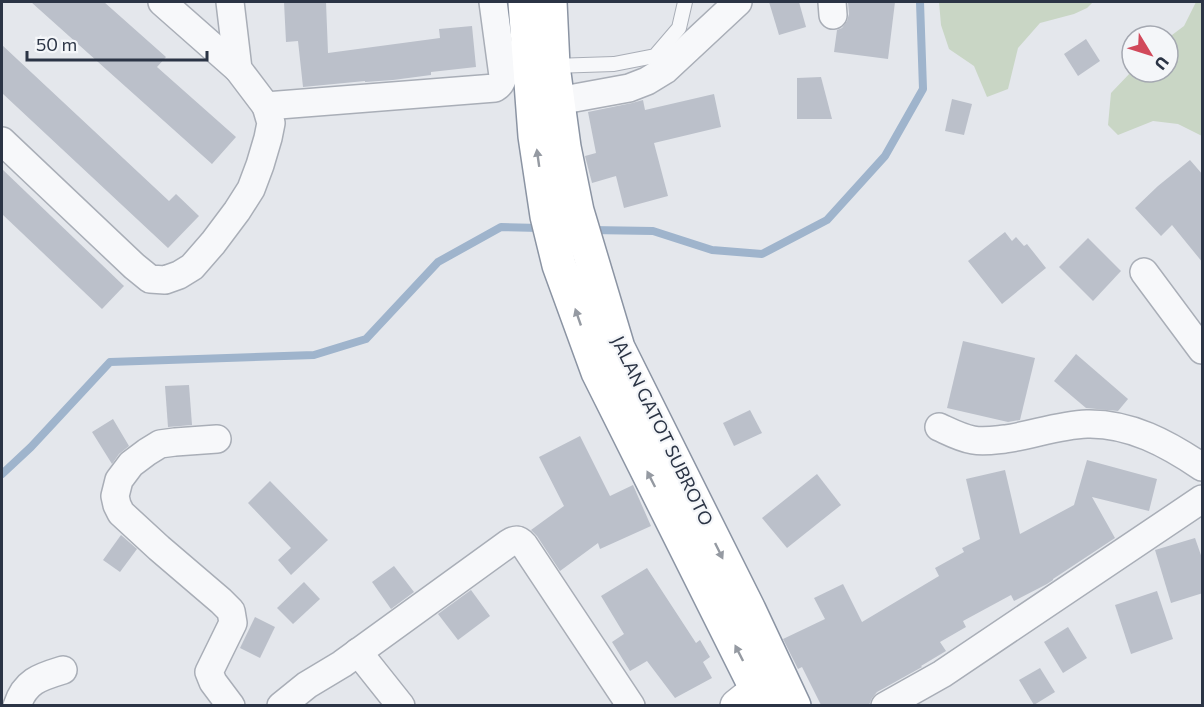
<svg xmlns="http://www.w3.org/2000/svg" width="1204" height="707" font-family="Commissioner,sans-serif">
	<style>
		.green { fill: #c9d6c5 }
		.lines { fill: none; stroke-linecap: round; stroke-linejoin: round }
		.stream { stroke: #9fb4cc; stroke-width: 8 }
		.building { fill: #bbc0ca }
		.lane-casing { stroke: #a9aeb7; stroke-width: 16 }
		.street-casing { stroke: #a9aeb7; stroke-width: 30 }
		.secondary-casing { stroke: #a9aeb7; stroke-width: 36 }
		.highway-casing { stroke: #8b94a3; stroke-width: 36 }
		.lane { stroke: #f7f8fa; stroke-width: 14 }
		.street { stroke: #f7f8fa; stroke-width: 27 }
		.secondary { stroke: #fff; stroke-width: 33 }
		.highway { stroke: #fff; stroke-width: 33 }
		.oneway { fill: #959aa2 }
		.labels { text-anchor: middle; stroke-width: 4.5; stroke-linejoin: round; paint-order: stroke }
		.street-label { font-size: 18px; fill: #2b3445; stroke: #f4f6f9 }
	</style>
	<rect width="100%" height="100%" fill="#e4e7ec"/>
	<g class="green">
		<polygon points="939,2 1093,2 1087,8 1074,14 1040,23 1018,48 1008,89 987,97 974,66 949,49 941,25"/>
		<polygon points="1196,2 1202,2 1202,136 1178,124 1153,121 1118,135 1108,125 1111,93 1132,71 1132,72 1168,72 1168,38 1184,26"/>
	</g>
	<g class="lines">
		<g class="stream">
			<polyline points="591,230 653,231 712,250 762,254 827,220 885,156 923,89 920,2"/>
			<polyline points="2,474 31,447 110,362 314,355 366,339 438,262 501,227 540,228"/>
		</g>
	</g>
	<g class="building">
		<polygon points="31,2 104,2 166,57 157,67 236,137 212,164"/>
		<polygon points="284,2 326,2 328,53 440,38 439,29 472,26 476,67 431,72 431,75 393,80 365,82 365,81 303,87 298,41 286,42"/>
		<polygon points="769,2 799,2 806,27 779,35"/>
		<polygon points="848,2 895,2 888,59 834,52 837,30 842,28 847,21 849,14"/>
		<polygon points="1086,39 1100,61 1078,76 1064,54"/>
		<polygon points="2,45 169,201 176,194 199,216 168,248 2,93"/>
		<polygon points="821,77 832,119 797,119 797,78"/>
		<polygon points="714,94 721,127 654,143 668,196 624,208 616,176 592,183 585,156 596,153 588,112 632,103 643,100 645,110"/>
		<polygon points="952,99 972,104 964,135 945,131"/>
		<polygon points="1190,160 1203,175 1203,263 1172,225 1161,236 1135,208 1158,186"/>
		<polygon points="2,169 124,286 102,309 2,214"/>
		<polygon points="1005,232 1012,241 1016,237 1024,246 1027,244 1046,268 1002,304 968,261"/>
		<polygon points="1088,238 1121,271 1093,301 1059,267"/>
		<polygon points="963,341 1035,358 1020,420 1008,422 947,408"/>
		<polygon points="1076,354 1128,399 1118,411 1086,408 1054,381"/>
		<polygon points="189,385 192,425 168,427 165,386"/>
		<polygon points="750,410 762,433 734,446 723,423"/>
		<polygon points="113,419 129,446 119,454 112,464 92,432"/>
		<polygon points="580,436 610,496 633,485 651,526 600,549 598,543 560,571 537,536 531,530 564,506 539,457"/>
		<polygon points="1087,460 1157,479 1149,511 1092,497 1115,538 1053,579 1053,580 1047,584 1014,601 1011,595 963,621 966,627 940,642 946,651 921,666 922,667 877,692 872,698 869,705 821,705 802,667 798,669 783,639 825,619 814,598 843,584 862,622 939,576 935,568 964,552 962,548 980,539 966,479 1005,470 1020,534 1074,505"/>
		<polygon points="817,474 841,505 787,548 762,518"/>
		<polygon points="270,481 328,540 291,575 278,560 291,548 248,503"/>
		<polygon points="121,535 137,549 120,572 103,560"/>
		<polygon points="1195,538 1203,561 1203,593 1171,603 1155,550"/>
		<polygon points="394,566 414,592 391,609 372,582"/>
		<polygon points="647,568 696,643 700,640 710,657 703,662 712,678 675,698 647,661 630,671 612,642 624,634 601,596"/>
		<polygon points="304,582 320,599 293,624 277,608"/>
		<polygon points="471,590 490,616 458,640 438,614"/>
		<polygon points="1157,591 1173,639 1131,654 1115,605"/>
		<polygon points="255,617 275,627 260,658 240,648"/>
		<polygon points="1068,627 1087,658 1063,673 1044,642"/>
		<polygon points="1040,668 1055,692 1034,705 1019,680"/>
	</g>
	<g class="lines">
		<g class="lane-casing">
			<polyline id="lane" points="553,66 614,64 655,56 679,28 685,2"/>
		</g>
		<g class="street-casing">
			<g id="street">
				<polyline points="162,2 238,69"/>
				<path d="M230,2L238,69L266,106L495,88C500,85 502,82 503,76L493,2"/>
				<polyline points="832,2 833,15"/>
				<polyline points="558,101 629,88 647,81 665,70 738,2"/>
				<polyline points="2,141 134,266 150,279 165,280 179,275 192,267 213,243 237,211 251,189 260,165 268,138 271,123 266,106"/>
				<polyline points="1144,272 1202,350"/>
				<path d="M939,427C950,432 961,438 973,440C984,442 995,440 1005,439C1033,435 1059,425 1087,424C1130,423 1168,444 1202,467"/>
				<polyline points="217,439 175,442 160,444 147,452 131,464 119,480 115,496 117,505 121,513 159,548 221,601 231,611 233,623 209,672 213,682 231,706"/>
				<polyline points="358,652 401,706"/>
				<path d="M17,706C25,681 40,677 63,670"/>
				<path d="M281,706L307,685L342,664L509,543C515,539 519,539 524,545L631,706"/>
				<polyline points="885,706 942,674 1202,499"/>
			</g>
		</g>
		<g class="secondary-casing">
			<polyline id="secondary" points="737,706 757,690"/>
		</g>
		<g class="highway-casing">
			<g id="highway">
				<polyline points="525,2 535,136 547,216 559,265 598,372 765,706"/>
				<polyline points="550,2 553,66 564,147 577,211 618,348 749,610 794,706"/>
			</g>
		</g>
		<use href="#lane" class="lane"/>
		<use href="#street" class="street"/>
		<use href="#secondary" class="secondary"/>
		<use href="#highway" class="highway"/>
	</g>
	<defs><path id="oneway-solid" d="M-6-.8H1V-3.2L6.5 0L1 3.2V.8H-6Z" transform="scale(1.5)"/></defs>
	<g class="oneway">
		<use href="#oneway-solid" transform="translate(538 158) rotate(-98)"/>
		<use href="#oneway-solid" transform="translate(578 317) rotate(-109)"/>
		<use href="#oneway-solid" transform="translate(651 479) rotate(-117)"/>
		<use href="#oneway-solid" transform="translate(719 551) rotate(64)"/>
		<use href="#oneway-solid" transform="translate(739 653) rotate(-117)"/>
	</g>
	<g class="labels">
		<g class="street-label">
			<text transform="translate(662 431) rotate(64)" y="6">JALAN GATOT SUBROTO</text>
		</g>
	</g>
	<rect width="1204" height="707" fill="none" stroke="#2b3445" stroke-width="6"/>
	<g transform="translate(1150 54) rotate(128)"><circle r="28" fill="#f4f6f9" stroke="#a4a8b1" stroke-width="1.5"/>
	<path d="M0-4.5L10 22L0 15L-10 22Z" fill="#d1495b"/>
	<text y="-9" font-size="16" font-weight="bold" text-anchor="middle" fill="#2b3445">U</text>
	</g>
	<path d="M27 51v9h180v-9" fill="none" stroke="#2b3445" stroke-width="3"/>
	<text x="36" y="51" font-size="18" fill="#2b3445" stroke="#f4f6f9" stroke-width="4.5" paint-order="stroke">50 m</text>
</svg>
